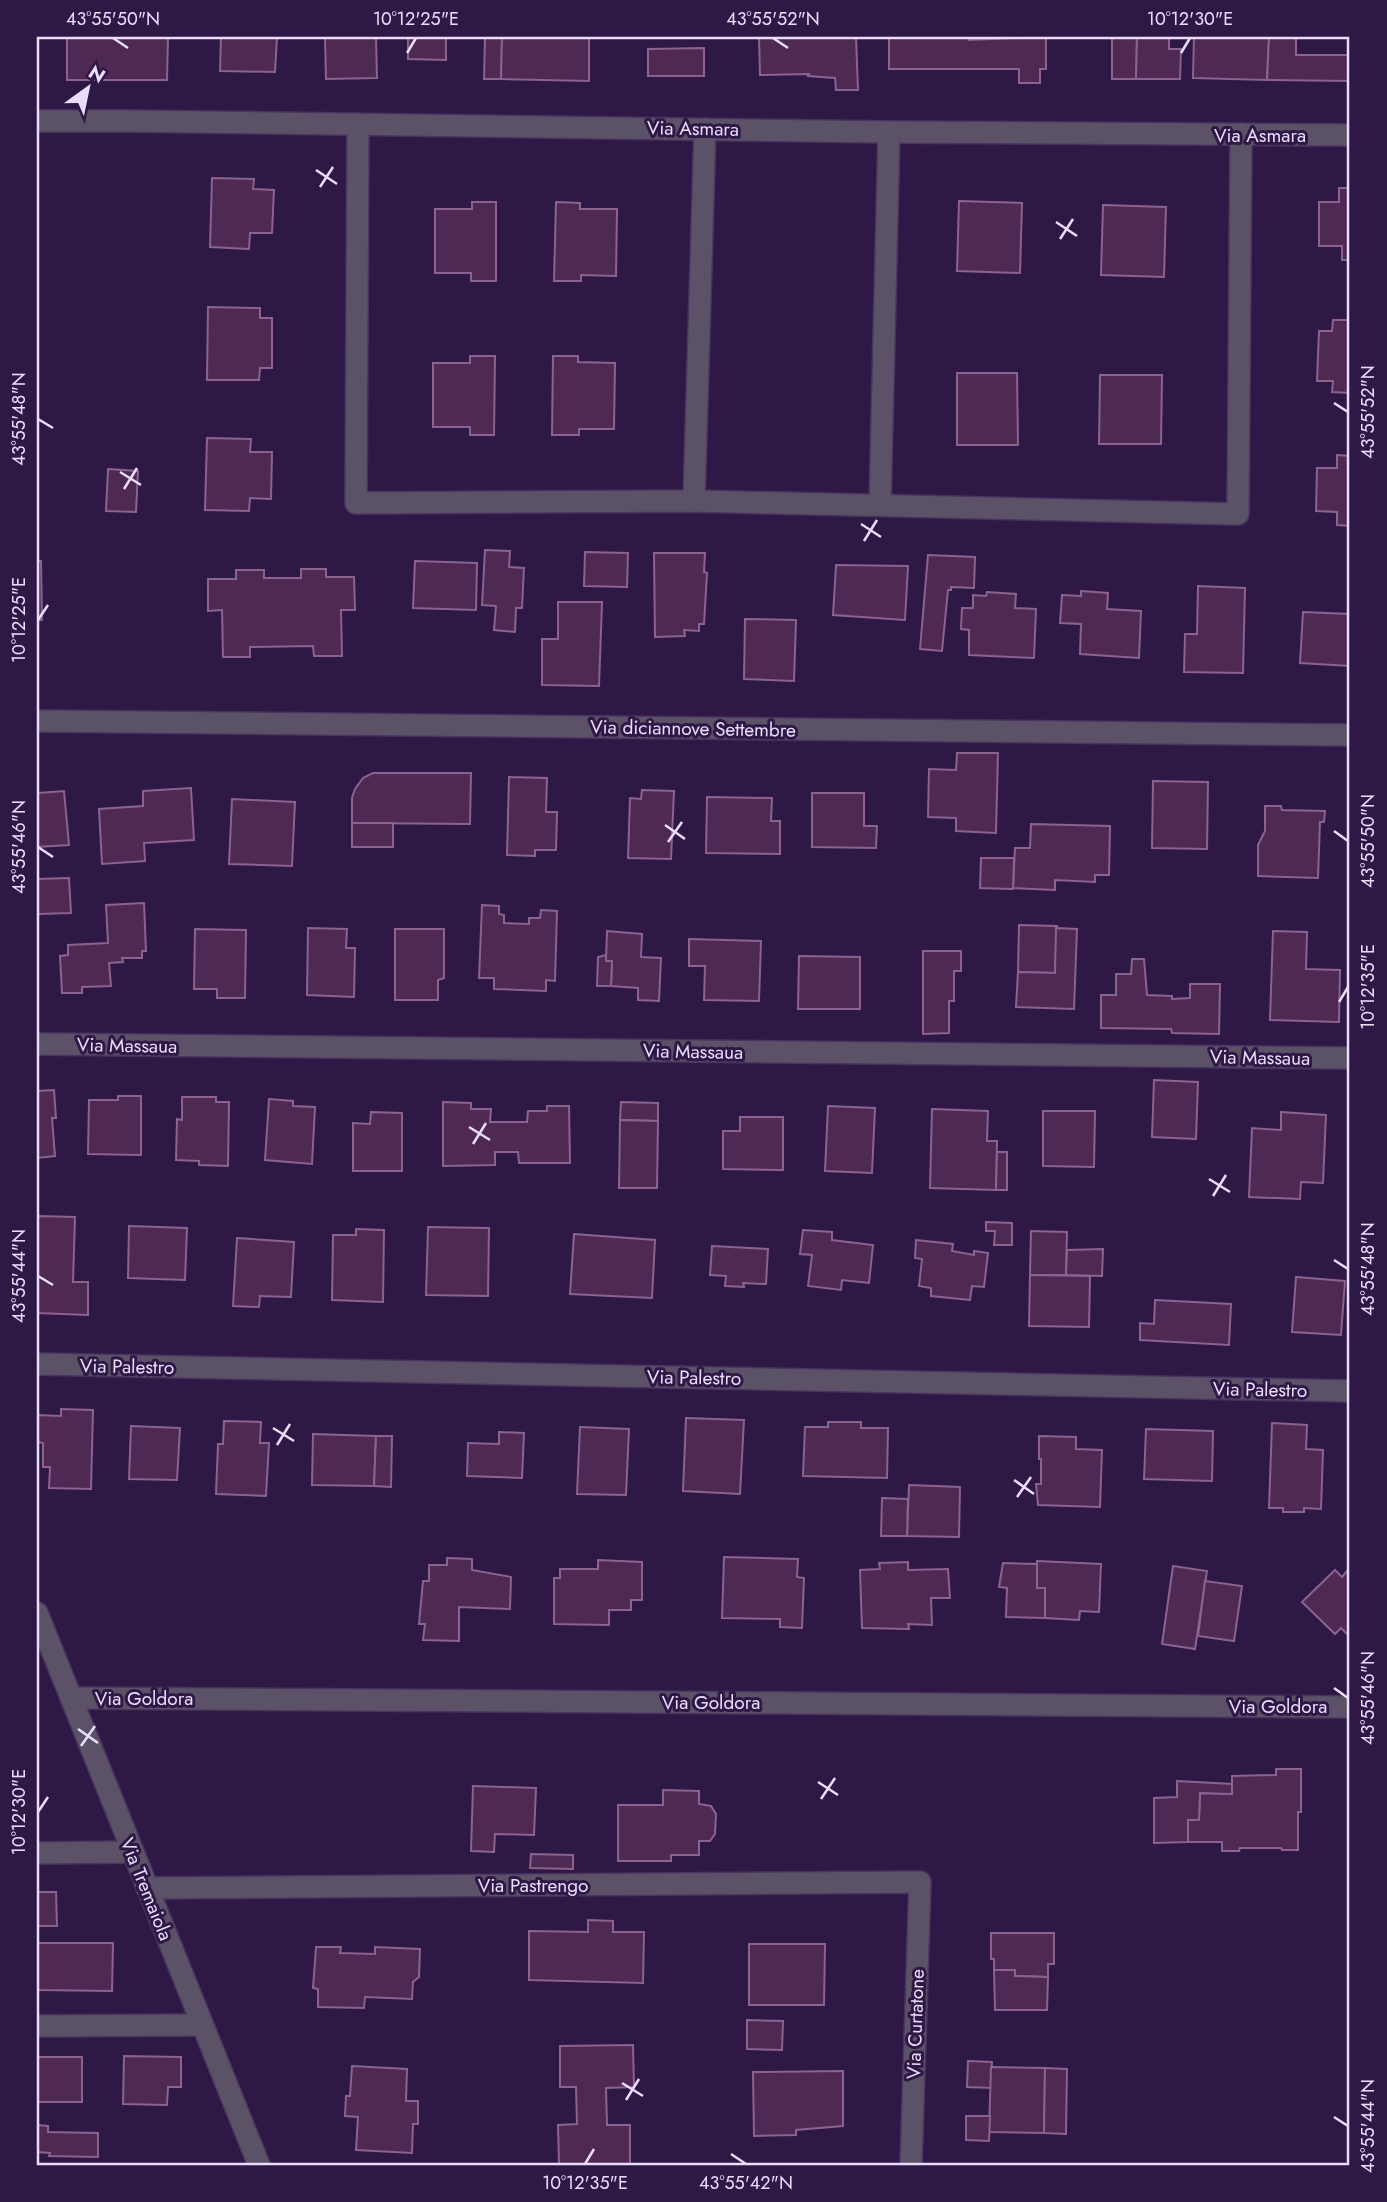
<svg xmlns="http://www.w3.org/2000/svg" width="1387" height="2202" font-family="Jost,sans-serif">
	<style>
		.building { fill: #4e2952; stroke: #8b6290; stroke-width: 2 }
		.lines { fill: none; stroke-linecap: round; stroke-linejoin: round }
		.street-casing { stroke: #48345f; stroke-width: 24 }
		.street { stroke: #5b5268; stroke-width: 21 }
		.ticks { fill: none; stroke: #e9ddfb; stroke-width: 2.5 }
		.labels { text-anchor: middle; stroke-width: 6; stroke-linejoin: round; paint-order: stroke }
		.street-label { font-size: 19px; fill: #e9ddfb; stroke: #2e1846 }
		.neatline { fill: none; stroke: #e9ddfb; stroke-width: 2.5 }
		.ticks-label { font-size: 18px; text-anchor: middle; fill: #e9ddfb }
	</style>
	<rect width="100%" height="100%" fill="#2e1846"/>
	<g class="building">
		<polygon points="67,37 168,37 167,80 67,80"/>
		<polygon points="221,37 277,37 275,72 220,71"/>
		<polygon points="325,37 376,37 377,78 326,79"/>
		<polygon points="408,37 446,37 446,60 408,59"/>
		<polygon points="485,37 502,37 501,79 484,79"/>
		<polygon points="502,37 589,37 589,81 501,79"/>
		<polygon points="759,37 856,37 858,90 836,90 835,78 808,76 809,74 760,75"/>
		<polygon points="889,37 969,37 969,40 1046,37 1046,69 1040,69 1040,83 1019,83 1019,69 889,69"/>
		<polygon points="1112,37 1137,37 1136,79 1112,79"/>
		<polygon points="1137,37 1169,37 1169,49 1181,49 1180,79 1136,79"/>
		<polygon points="1194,37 1269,38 1267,80 1193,78"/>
		<polygon points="1269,37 1296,37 1296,55 1350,55 1350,81 1267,80"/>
		<polygon points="704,48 704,76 648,76 648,49"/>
		<polygon points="212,178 254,179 253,189 274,190 272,233 250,233 249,249 210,247"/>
		<polygon points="1339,188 1350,188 1350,260 1342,260 1342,246 1319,246 1319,202 1339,202"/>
		<polygon points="959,201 1022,203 1020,273 957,271"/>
		<polygon points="472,202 496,202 496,281 471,281 471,273 435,273 435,209 472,209"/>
		<polygon points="556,202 580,203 580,209 617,209 616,276 581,275 581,281 554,281"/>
		<polygon points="1103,205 1166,207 1164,277 1101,275"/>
		<polygon points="208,307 260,308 260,318 272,318 272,368 260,368 259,380 207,380"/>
		<polygon points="1333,320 1350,320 1350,393 1332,392 1333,381 1317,381 1319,331 1332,331"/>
		<polygon points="470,356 495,356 494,435 470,435 470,427 433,427 433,363 470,363"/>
		<polygon points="553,356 578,356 578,362 615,363 614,429 579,429 579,435 552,435"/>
		<polygon points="957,373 1017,373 1018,445 957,445"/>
		<polygon points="1100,375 1162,375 1161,444 1099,444"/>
		<polygon points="207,438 251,439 250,452 272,452 271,499 250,498 249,511 205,510"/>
		<polygon points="1337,455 1350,456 1350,526 1337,525 1337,512 1316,511 1317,468 1337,468"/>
		<polygon points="108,469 138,471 136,512 106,511"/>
		<polygon points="485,550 510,551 509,567 524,568 522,608 516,608 515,632 494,630 496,606 482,605"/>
		<polygon points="585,552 628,553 627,587 584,586"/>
		<polygon points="654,553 705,553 704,572 707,573 704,624 699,624 699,631 684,630 685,636 655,637"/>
		<polygon points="928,555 975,557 974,588 951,587 951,590 948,590 942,651 920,649"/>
		<polygon points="37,561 41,561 42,620 37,620"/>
		<polygon points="415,561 477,563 476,610 413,608"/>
		<polygon points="836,565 908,566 905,620 833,615"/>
		<polygon points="301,569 326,569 326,577 354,577 355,610 341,610 342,656 314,656 313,646 250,647 250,657 223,657 222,610 208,611 208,579 236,579 236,570 264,570 264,578 301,578"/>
		<polygon points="1198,586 1245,588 1243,673 1184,672 1185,634 1197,634"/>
		<polygon points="1081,591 1108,593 1107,609 1141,611 1139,658 1080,654 1081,624 1060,623 1062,595 1081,596"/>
		<polygon points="987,592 1016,594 1015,608 1036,609 1034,658 969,655 969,630 961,629 962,608 973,608 973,595 986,596"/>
		<polygon points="558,602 602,602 599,686 542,685 542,639 558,639"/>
		<polygon points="1303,612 1350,614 1350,666 1300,663"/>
		<polygon points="745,619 796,620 794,681 744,679"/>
		<polygon points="957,753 998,753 996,833 956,831 956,818 928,817 929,769 956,770"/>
		<polygon points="373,773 471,773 470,824 352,823 352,798 355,789 363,778"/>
		<polygon points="509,777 547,778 546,812 557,812 556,850 535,850 535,856 507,855"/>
		<polygon points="1153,781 1208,782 1207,849 1152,848"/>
		<polygon points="37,787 38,793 64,791 69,845 37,847"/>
		<polygon points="191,788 194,840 144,843 145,861 102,864 99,809 143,806 143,791"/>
		<polygon points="642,790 674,791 671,859 628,858 630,798 641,799"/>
		<polygon points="812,793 864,793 864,826 877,826 876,848 812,847"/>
		<polygon points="707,797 772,798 771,821 780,821 780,854 706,853"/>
		<polygon points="232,799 295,802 292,866 229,864"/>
		<polygon points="1265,806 1281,806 1282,810 1325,811 1324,822 1320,822 1318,878 1258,876 1258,845 1265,831"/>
		<rect x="352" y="823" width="41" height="24"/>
		<polygon points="1031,824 1110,826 1109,875 1095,875 1095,882 1055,880 1055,890 1013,888 1015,848 1030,848"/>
		<polygon points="981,858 1014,858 1013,889 980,888"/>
		<polygon points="69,878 71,913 37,914 37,879"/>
		<polygon points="144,903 146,951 142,951 142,958 122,958 123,962 109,963 111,986 82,987 82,993 62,993 60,956 68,955 68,945 108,943 106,905"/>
		<polygon points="482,905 499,906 499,914 504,915 504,923 529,924 529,918 540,918 541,910 557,911 555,981 546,980 546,991 494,989 494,978 479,978"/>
		<polygon points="1019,925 1057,926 1055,973 1018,972"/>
		<polygon points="308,928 347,929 346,948 355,948 354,997 307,995"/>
		<polygon points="1056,928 1077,929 1074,1009 1016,1007 1018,972 1055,973"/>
		<polygon points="195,929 246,930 245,998 217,998 217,989 194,989"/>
		<polygon points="395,929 444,929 444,978 438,980 438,1000 395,1000"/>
		<polygon points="607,931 642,934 641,957 661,958 659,1001 638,1000 638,988 611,986 612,961 606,961"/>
		<polygon points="1273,931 1307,932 1306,969 1340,970 1339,1022 1270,1020"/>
		<polygon points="689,939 761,941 759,1001 704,1000 705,966 689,966"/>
		<polygon points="923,951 961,951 961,971 954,971 954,1001 949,1001 949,1033 923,1034"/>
		<polygon points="606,955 606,961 612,961 611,986 597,986 598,957"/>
		<polygon points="799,956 860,957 860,1009 798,1009"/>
		<polygon points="1132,959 1144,959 1147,995 1172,996 1172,999 1190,998 1190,984 1220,984 1219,1034 1172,1033 1171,1029 1101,1028 1101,995 1116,995 1116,974 1131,974"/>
		<polygon points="1154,1080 1198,1082 1196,1139 1152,1137"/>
		<polygon points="54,1090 56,1118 52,1118 55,1156 37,1158 37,1091"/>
		<polygon points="118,1096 141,1096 141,1155 88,1154 89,1100 118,1100"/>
		<polygon points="182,1097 216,1097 216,1102 229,1102 228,1166 199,1165 199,1161 176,1160 177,1119 182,1120"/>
		<polygon points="269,1099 293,1101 293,1106 315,1107 312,1164 265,1160"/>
		<polygon points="443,1102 471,1103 471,1109 491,1109 490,1122 527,1122 528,1111 547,1111 547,1106 569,1106 570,1163 519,1163 518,1152 495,1152 495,1165 443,1166"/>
		<polygon points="621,1102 658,1103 658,1121 620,1120"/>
		<polygon points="828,1106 875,1108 872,1173 825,1171"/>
		<polygon points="932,1109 988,1111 987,1141 997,1141 996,1190 930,1188"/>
		<polygon points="1043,1111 1095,1111 1094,1167 1043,1166"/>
		<polygon points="371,1112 402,1113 402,1171 353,1171 353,1123 370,1124"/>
		<polygon points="1281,1112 1326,1115 1323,1183 1301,1182 1300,1199 1249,1197 1252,1128 1281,1130"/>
		<polygon points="740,1117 783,1117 783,1170 723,1169 723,1131 740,1131"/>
		<polygon points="620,1120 658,1121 657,1188 619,1188"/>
		<polygon points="997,1152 1007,1152 1007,1190 996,1190"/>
		<polygon points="37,1216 75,1217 73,1282 88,1282 88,1315 37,1313"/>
		<polygon points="986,1222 1012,1223 1012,1245 994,1245 995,1231 986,1231"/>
		<polygon points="129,1226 187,1228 185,1280 128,1278"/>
		<polygon points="428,1227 489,1228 488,1296 426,1295"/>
		<polygon points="356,1229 384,1230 383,1302 332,1300 333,1235 356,1235"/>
		<polygon points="803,1230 832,1232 832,1240 873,1245 869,1283 842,1280 841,1290 808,1286 812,1255 800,1254"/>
		<polygon points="1031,1231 1067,1232 1066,1275 1030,1275"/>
		<polygon points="574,1234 655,1240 652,1298 570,1294"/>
		<polygon points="237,1238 294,1242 291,1297 260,1296 259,1307 233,1306"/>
		<polygon points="916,1240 953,1244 952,1251 974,1255 974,1251 988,1253 984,1287 972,1286 970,1300 931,1296 931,1288 919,1286 922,1259 915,1258"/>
		<polygon points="712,1246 768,1249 766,1284 743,1283 744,1287 725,1286 726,1276 710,1275"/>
		<polygon points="1103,1249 1102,1276 1066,1275 1067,1250"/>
		<polygon points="1030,1275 1090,1276 1089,1327 1029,1326"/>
		<polygon points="1296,1277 1345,1281 1341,1335 1292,1332"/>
		<polygon points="1155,1300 1231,1304 1229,1345 1140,1340 1140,1323 1154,1324"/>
		<polygon points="61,1409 93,1410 91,1489 49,1488 50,1467 43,1467 43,1443 37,1442 37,1415 61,1416"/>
		<polygon points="686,1418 744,1420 740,1494 683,1491"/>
		<polygon points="224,1421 261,1422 260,1443 269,1443 266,1496 216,1494 218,1444 223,1444"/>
		<polygon points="828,1422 861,1422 861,1428 888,1428 887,1478 803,1476 805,1427 828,1427"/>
		<polygon points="1272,1423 1307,1425 1306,1449 1323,1450 1321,1509 1304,1508 1304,1512 1283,1512 1283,1508 1269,1508"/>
		<polygon points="131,1426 180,1428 177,1480 129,1479"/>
		<polygon points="580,1427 629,1429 626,1495 577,1494"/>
		<polygon points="1146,1429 1213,1431 1212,1481 1144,1479"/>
		<polygon points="499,1432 524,1433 522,1478 467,1476 468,1443 499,1444"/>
		<polygon points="313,1434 376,1436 374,1486 312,1485"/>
		<polygon points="376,1436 392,1436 391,1487 374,1486"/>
		<polygon points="1039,1436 1076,1437 1076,1449 1102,1450 1100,1507 1038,1505 1036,1484 1041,1484 1041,1459 1039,1459"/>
		<polygon points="909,1485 960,1487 959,1537 907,1536"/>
		<polygon points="882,1498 908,1499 907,1536 881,1536"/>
		<polygon points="724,1557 798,1559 797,1577 804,1578 802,1628 780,1627 780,1619 722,1618"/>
		<polygon points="447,1558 472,1559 472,1570 511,1577 510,1609 459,1607 459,1641 423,1640 425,1624 419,1624 423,1581 429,1581 429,1565 447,1565"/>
		<polygon points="598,1560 642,1562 642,1600 631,1600 631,1610 609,1610 609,1625 554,1624 554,1578 560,1578 560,1569 598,1569"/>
		<polygon points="1037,1561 1101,1564 1099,1612 1080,1611 1079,1620 1045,1618 1045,1588 1037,1588"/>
		<polygon points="908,1562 908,1570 948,1569 950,1598 931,1598 932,1625 908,1624 909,1629 862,1628 860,1570 880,1569 879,1563"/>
		<polygon points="1003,1563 1037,1564 1037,1588 1045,1588 1045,1618 1006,1617 1007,1588 999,1587"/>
		<polygon points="1173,1566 1207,1571 1195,1649 1162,1644"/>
		<polygon points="1335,1570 1342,1577 1347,1571 1350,1571 1350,1634 1347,1634 1341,1628 1335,1634 1302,1602"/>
		<polygon points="1205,1581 1242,1586 1234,1641 1198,1636"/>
		<polygon points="1276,1769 1301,1769 1301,1812 1298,1812 1298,1850 1282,1850 1281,1848 1240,1848 1239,1851 1222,1851 1222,1842 1188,1842 1188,1820 1199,1820 1200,1793 1232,1794 1232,1776 1276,1775"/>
		<polygon points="1177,1781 1232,1784 1232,1794 1200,1793 1199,1820 1188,1820 1188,1842 1154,1843 1154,1798 1177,1797"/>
		<polygon points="473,1786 536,1788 534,1835 495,1834 494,1852 471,1851"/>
		<polygon points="663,1790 699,1791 699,1804 711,1806 716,1814 715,1834 710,1841 699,1841 699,1855 671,1855 671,1861 618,1861 618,1805 663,1805"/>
		<polygon points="531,1854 573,1855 573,1869 530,1868"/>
		<polygon points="37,1892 56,1892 57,1926 37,1926"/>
		<polygon points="588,1920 613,1921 613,1932 644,1932 643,1983 529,1980 529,1931 588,1932"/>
		<polygon points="991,1933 1054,1933 1054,1964 1048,1964 1048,1977 1015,1976 1015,1970 994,1970 994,1959 991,1959"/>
		<polygon points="37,1943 113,1943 112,1991 37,1990"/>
		<polygon points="749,1944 825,1944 824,2005 749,2005"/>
		<polygon points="316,1947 341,1947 340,1953 375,1954 375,1947 420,1949 419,1977 413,1982 412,1999 365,1997 364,2008 318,2007 318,1989 313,1988"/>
		<polygon points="994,1970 1015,1970 1015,1976 1048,1977 1047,2010 995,2010"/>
		<polygon points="747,2020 783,2021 782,2050 747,2049"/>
		<polygon points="633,2045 634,2087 606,2088 607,2125 630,2125 630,2165 559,2165 558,2125 577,2124 576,2087 560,2087 560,2046"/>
		<polygon points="124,2056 181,2057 181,2087 168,2087 167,2105 123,2104"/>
		<rect x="38" y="2057" width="44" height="45"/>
		<polygon points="968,2061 992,2062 991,2088 967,2087"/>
		<polygon points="352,2066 407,2069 406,2101 418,2101 418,2124 413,2124 412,2153 356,2150 358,2117 345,2116 346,2096 350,2096"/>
		<polygon points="991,2067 1045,2068 1044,2133 989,2132"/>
		<polygon points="1045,2068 1067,2069 1066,2134 1044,2133"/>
		<polygon points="843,2071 843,2126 796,2130 796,2135 754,2136 753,2072"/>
		<polygon points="966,2116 990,2116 989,2141 966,2140"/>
		<polygon points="37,2125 48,2126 48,2132 98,2133 98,2157 49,2156 50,2153 37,2152"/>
	</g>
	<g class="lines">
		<g class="street-casing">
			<g id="street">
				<polyline points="37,121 127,121 889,132 1350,135"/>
				<polyline points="358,124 356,503 694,501 1238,514 1241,134"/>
				<polyline points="694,501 705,129"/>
				<polyline points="880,505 889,132"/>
				<polyline points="37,721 1350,735"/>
				<polyline points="37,1044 1350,1058"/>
				<polyline points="37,1364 1350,1391"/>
				<polyline points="37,1613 259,2165"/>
				<polyline points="71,1698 1350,1707"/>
				<polyline points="37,1853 133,1852"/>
				<polyline points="147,1888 920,1882 911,2165"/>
				<polyline points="37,2026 201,2025"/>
			</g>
		</g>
		<use href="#street" class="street"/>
	</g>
	<path class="ticks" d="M113,38L128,48M773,38L788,48M407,53L416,38M1181,53L1190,38M316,170L337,184M320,187L333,167M1056,222L1077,236M1060,239L1073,219M1334,403L1348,412M38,419L53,428M120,472L141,485M124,489L137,468M861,524L881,537M864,541L877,520M38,620L48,605M665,825L685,839M1334,831L1348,841M668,842L682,822M38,847L53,857M1339,1002L1348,987M469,1127L490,1140M473,1144L486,1123M1209,1179L1230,1192M1213,1196L1226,1175M1334,1260L1348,1269M38,1276L53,1285M273,1428L294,1441M277,1445L290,1424M1014,1480L1034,1494M1017,1497L1031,1477M1334,1688L1348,1698M78,1729L98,1743M81,1746L95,1726M818,1782L838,1795M821,1799L835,1778M38,1812L48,1797M622,2083L643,2096M626,2100L639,2079M1334,2117L1348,2126M731,2154L746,2164M585,2164L594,2149"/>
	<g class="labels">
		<g class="street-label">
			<text transform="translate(693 128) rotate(1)" y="7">Via Asmara</text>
			<text x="1260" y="142">Via Asmara</text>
			<text transform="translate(693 728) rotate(1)" y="7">Via diciannove Settembre</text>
			<text transform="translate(127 1045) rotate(1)" y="7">Via Massaua</text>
			<text transform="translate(693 1051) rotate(1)" y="7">Via Massaua</text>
			<text transform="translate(1260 1057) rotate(1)" y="7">Via Massaua</text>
			<text transform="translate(127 1366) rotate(1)" y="7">Via Palestro</text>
			<text transform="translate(694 1377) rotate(1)" y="7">Via Palestro</text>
			<text transform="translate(1260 1389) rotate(1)" y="7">Via Palestro</text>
			<text x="144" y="1705">Via Goldora</text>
			<text x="711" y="1709">Via Goldora</text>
			<text x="1278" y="1713">Via Goldora</text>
			<text x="533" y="1892">Via Pastrengo</text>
			<text transform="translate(147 1889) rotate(68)" y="7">Via Tremaiola</text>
			<text transform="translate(915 2024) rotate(-88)" y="7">Via Curtatone</text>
		</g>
	</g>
	<rect width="1387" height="2202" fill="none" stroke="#2e1846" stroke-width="77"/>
	<g transform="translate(88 88) rotate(33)" stroke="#2e1846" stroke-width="5" paint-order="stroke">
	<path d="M0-5L12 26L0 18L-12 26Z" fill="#e9ddfb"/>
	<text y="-10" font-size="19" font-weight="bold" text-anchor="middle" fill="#e9ddfb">N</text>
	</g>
	<rect x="38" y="38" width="1310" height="2126" class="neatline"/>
	<g class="ticks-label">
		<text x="113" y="25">43°55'50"N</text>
		<text x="416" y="25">10°12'25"E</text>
		<text x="773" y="25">43°55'52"N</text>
		<text x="1190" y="25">10°12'30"E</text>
		<text transform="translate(1368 412) rotate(-90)" y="6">43°55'52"N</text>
		<text transform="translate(19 419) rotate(-90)" y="6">43°55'48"N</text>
		<text transform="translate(19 620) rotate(-90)" y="6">10°12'25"E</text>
		<text transform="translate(1368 841) rotate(-90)" y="6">43°55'50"N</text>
		<text transform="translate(19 847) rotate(-90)" y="6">43°55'46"N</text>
		<text transform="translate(1368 987) rotate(-90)" y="6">10°12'35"E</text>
		<text transform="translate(1368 1269) rotate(-90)" y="6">43°55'48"N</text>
		<text transform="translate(19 1276) rotate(-90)" y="6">43°55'44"N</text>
		<text transform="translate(1368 1698) rotate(-90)" y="6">43°55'46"N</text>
		<text transform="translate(19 1812) rotate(-90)" y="6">10°12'30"E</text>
		<text transform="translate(1368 2126) rotate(-90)" y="6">43°55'44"N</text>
		<text x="585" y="2189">10°12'35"E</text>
		<text x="746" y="2189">43°55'42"N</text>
	</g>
</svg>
